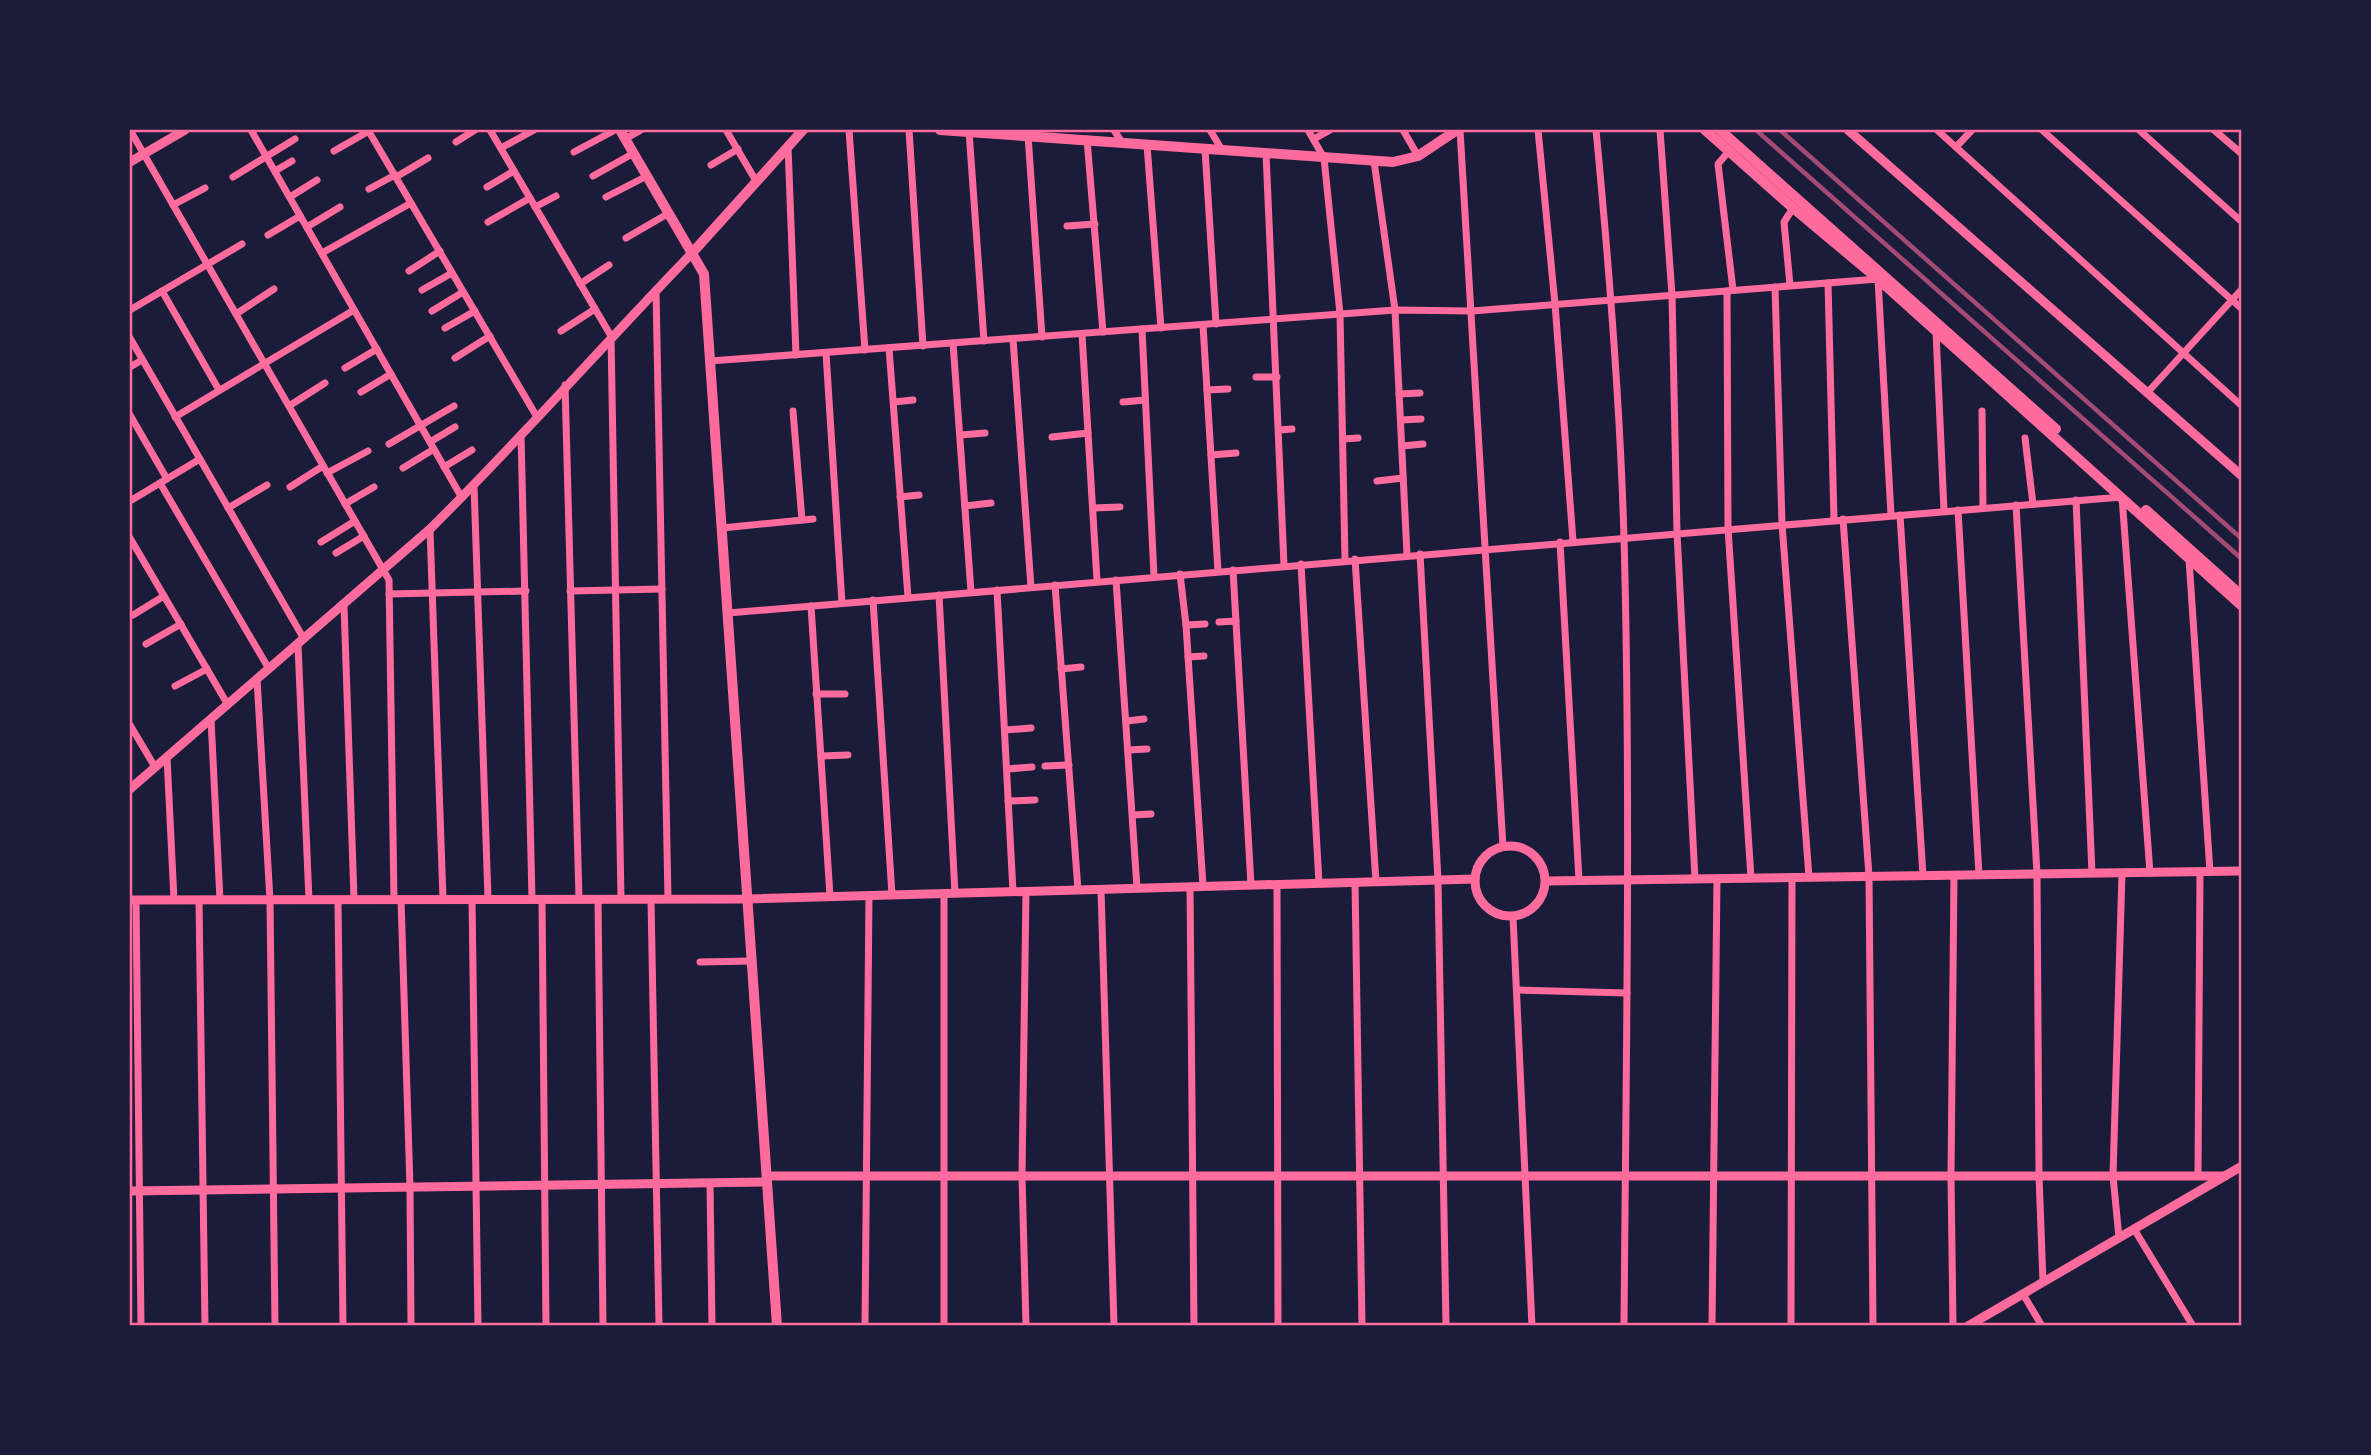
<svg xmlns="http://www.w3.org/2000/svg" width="2371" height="1455" font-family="Signika,sans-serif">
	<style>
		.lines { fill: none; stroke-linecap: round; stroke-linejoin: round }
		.minor { stroke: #ff6b9d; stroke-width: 7 }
		.tertiary { stroke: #ff6b9d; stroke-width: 9 }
		.secondary { stroke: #ff6b9d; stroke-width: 10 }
		.rail { stroke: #a44b75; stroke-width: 4.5 }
		.neatline { fill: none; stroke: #ff6b9d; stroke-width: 2.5 }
	</style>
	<rect width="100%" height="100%" fill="#1b1b3a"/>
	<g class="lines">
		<g class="minor">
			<polyline points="130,130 389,580 394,899"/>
			<polyline points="251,130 462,498"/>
			<polyline points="368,130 537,417"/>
			<polyline points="490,130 611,336 621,899"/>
			<polyline points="726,130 756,181"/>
			<polyline points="849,130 865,350"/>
			<polyline points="909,130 923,346"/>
			<polyline points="1024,130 1028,135 1042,337"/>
			<polyline points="1114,130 1121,141"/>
			<polyline points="1210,130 1222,150"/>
			<polyline points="1308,130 1324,158 1340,314 1345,560"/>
			<polyline points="1403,130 1418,156"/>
			<polyline points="1460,130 1503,847"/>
			<polyline points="1538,130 1555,304 1573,541"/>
			<path d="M1596,130C1609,265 1620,401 1624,538C1631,800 1626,1063 1624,1326"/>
			<polyline points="1660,130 1672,295 1677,533 1695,879"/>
			<polyline points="1937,130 2242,406"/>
			<polyline points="2042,130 2242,309"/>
			<polyline points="2139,130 2242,222"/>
			<polyline points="2214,130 2242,154"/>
			<polyline points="969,131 984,341"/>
			<polyline points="625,139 641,130"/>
			<polyline points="1087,139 1103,332"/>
			<polyline points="1314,139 1330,130"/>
			<polyline points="456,142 475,130"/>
			<polyline points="1147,145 1161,328"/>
			<polyline points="788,146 796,355"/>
			<polyline points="1956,147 1972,130"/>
			<polyline points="501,148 534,130"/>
			<polyline points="1205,149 1216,324"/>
			<polyline points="334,151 369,131"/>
			<polyline points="1729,151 1718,164 1733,290"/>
			<polyline points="574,152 615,130"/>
			<polyline points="1266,153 1284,565"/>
			<polyline points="1374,161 1395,310 1407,555"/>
			<polyline points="711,165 738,149"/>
			<polyline points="275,171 292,161"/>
			<polyline points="593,176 634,153"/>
			<polyline points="233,177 295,139"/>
			<polyline points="396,177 428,158"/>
			<polyline points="487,187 514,171"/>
			<polyline points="369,189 395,175"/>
			<polyline points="290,197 317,180"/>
			<polyline points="606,197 647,176"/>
			<polyline points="173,205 205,188"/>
			<polyline points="535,207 556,196"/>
			<polyline points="488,222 530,198"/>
			<polyline points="1067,226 1095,224"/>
			<polyline points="307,227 340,207"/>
			<polyline points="268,235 300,216"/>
			<polyline points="626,238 669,213"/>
			<polyline points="322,253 411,203"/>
			<polyline points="409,271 440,251"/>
			<polyline points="1828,283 1834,520"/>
			<polyline points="580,284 609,265"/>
			<polyline points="1790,285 1784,222 1793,208"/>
			<polyline points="1775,287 1782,524 1809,877"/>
			<polyline points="422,290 452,273"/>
			<polyline points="162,291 219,390"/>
			<polyline points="656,291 668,899"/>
			<polyline points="1727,291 1728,528 1751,878"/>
			<polyline points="130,310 242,244"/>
			<polyline points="432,311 463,292"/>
			<polyline points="236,314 274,289"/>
			<polyline points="1203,325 1218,571"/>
			<polyline points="445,328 475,311"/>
			<polyline points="1142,329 1154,576"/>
			<polyline points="561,331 595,309"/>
			<polyline points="1936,332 1944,511"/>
			<polyline points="1082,334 1097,581"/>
			<polyline points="130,338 304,639"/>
			<polyline points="1013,339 1031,587"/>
			<polyline points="953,343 971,592"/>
			<polyline points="889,348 908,597"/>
			<polyline points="826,353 842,603"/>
			<polyline points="455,358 490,336"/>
			<polyline points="710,361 1395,310 1472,311 1878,279 1891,515"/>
			<polyline points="130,367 142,360"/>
			<polyline points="345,368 377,349"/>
			<polyline points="1256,377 1277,377"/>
			<polyline points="565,385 579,899"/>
			<polyline points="1207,390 1228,389"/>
			<polyline points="361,392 391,374"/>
			<polyline points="2147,393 2242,289"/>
			<polyline points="1399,394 1420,393"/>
			<polyline points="894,402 913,400"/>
			<polyline points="1123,402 1145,400"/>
			<polyline points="289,406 325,383"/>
			<polyline points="793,411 802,520"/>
			<polyline points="1982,411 1983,508"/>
			<polyline points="130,415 167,479"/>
			<polyline points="175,417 354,310"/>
			<polyline points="1401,420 1421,419"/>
			<polyline points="1279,430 1292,429"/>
			<polyline points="521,434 532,899"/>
			<polyline points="960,435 985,433"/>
			<polyline points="1052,437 1088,433"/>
			<polyline points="2025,438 2033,504"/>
			<polyline points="1343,439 1358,438"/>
			<polyline points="430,442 455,427"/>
			<polyline points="389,444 454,406"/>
			<polyline points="1402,446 1423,444"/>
			<polyline points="1211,455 1236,453"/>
			<polyline points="444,467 472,450"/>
			<polyline points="403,468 434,449"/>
			<polyline points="327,473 368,451"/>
			<polyline points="1377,481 1403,478"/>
			<polyline points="160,483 269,669"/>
			<polyline points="474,485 488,899"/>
			<polyline points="290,487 323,466"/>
			<polyline points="900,497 919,495"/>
			<polyline points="2076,500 2092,873"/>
			<polyline points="130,501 200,459"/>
			<polyline points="345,504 374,487"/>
			<polyline points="2016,505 2037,874 2039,1176 2043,1282"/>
			<polyline points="965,506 991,503"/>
			<polyline points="228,508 267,485"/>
			<polyline points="1093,508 1120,507"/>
			<polyline points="1958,510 1979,875"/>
			<polyline points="1900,515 1923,876"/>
			<polyline points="1843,519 1869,876 1873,1326"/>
			<polyline points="722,528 813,519"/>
			<polyline points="430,529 443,899"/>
			<polyline points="130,538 228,705"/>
			<polyline points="321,542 355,521"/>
			<polyline points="1560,542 1579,880"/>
			<polyline points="336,553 364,536"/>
			<polyline points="1420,554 1438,880 1446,1326"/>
			<polyline points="1355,559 1376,882"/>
			<polyline points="2189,559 2210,872"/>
			<polyline points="1301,564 1319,883"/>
			<polyline points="1233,570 1251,885"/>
			<polyline points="1180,574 1186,625 1203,886"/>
			<polyline points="1116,580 1137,888"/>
			<polyline points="1055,585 1078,890"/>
			<polyline points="997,590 1013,892"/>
			<polyline points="570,591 662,589"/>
			<polyline points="389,594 526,591"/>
			<polyline points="939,595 955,893"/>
			<polyline points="873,600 892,895"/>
			<polyline points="344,605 354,899"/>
			<polyline points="811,606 830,896"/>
			<polyline points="728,613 2122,497 2150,873"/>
			<polyline points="133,615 164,596"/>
			<polyline points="1219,622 1236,621"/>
			<polyline points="1186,625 1205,624"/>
			<polyline points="146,644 181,624"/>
			<polyline points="298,645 309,900"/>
			<polyline points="1188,657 1204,656"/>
			<polyline points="1061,669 1081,667"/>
			<polyline points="257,679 270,900 275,1326"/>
			<polyline points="175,686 207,669"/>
			<polyline points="816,694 845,694"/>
			<polyline points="211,719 220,900"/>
			<polyline points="1127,721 1144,719"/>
			<polyline points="130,725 155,767"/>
			<polyline points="1005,730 1031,728"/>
			<polyline points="1128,750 1147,749"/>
			<polyline points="821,756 848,755"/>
			<polyline points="167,757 174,900"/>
			<polyline points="1045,766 1069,765"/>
			<polyline points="1007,769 1032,767"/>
			<polyline points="1008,801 1035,800"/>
			<polyline points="1133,815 1151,814"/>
			<polyline points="1355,882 1362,1326"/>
			<polyline points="1277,885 1278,1326"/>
			<polyline points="1190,887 1194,1326"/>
			<polyline points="1101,889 1114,1326"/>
			<polyline points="1026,891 1022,1176 1026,1326"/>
			<polyline points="944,893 944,1326"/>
			<polyline points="401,899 410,1187 411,1326"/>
			<polyline points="472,899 478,1326"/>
			<polyline points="542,899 546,1326"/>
			<polyline points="598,899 603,1326"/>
			<polyline points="651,899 659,1326"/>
			<polyline points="136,900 141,1326"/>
			<polyline points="199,900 205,1326"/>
			<polyline points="338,900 343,1326"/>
			<polyline points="1513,917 1532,1326"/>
			<polyline points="700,962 752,961"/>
			<polyline points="1517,990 1627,993"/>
			<polyline points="2198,1176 2200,872"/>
			<polyline points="710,1183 712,1326"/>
			<polyline points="2134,1229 2193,1326"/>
			<polyline points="2119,1238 2113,1176 2122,873"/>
			<polyline points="2023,1294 2042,1326"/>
			<polyline points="865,1326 869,895"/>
			<polyline points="1712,1326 1717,878"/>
			<polyline points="1791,1326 1792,877"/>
			<polyline points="1953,1326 1951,1176 1954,875"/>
		</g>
		<g class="tertiary">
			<polyline points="1848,130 2242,476"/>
			<polyline points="130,162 185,130"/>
			<path d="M130,789L430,529C520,440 604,344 692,253"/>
			<circle cx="1510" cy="881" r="35"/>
			<polyline points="1546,881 2242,871"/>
			<polyline points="130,900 748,899 1475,879"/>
			<polyline points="767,1176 2225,1176"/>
			<polyline points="130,1191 767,1182"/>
			<polyline points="1968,1326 2242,1166"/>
		</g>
		<g class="secondary">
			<polyline points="620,130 704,274 777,1326"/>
			<polyline points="940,130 1393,162 1418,156 1457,130"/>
			<polyline points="1705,130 1793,208 1878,279 2242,606"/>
			<polyline points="1720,130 2056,429"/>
			<polyline points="692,253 803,130"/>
			<polyline points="2146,510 2242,596"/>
		</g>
		<g class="rail">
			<polyline points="1756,130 2242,559"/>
			<polyline points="1780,130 2242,539"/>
		</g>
	</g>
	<rect width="2371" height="1455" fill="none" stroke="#1b1b3a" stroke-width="262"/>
	<rect x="131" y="131" width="2109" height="1193" class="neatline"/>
</svg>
